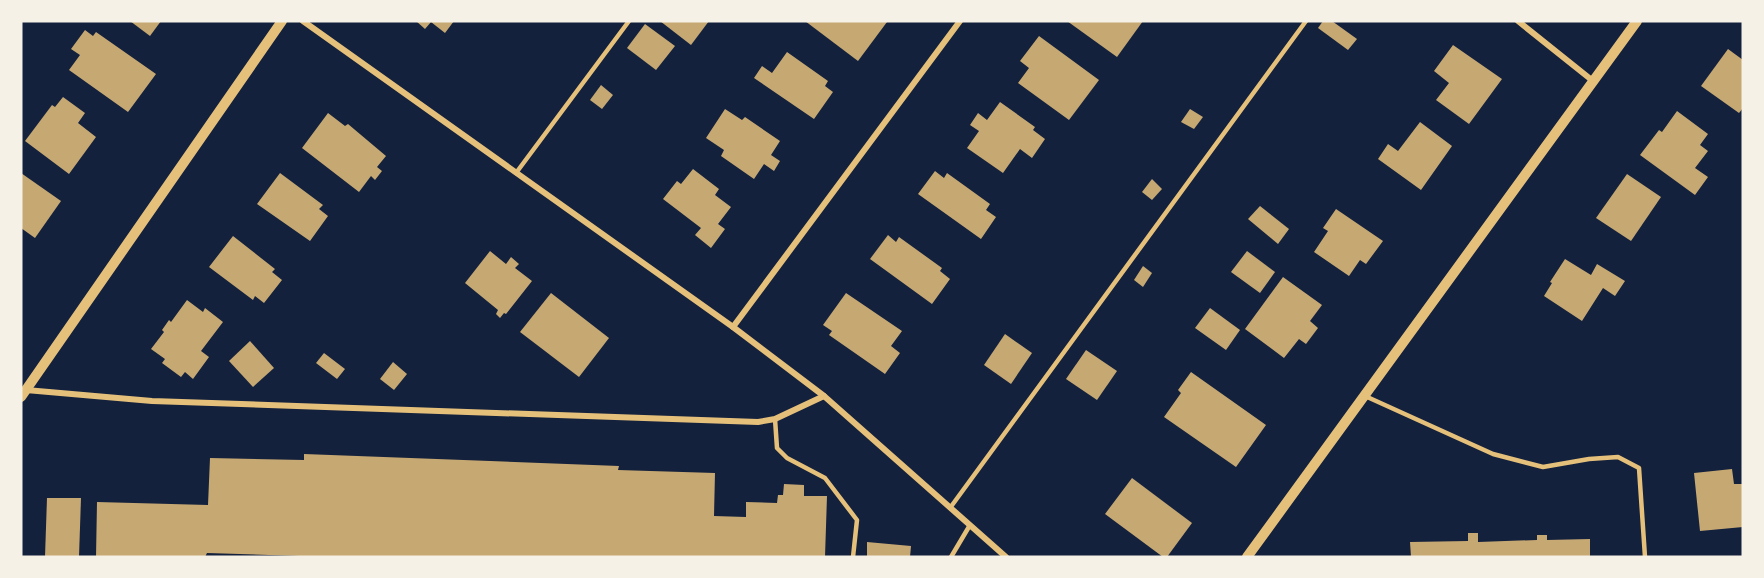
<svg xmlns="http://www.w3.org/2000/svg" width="1764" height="578" font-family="'Times New Roman',serif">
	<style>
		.building { fill: #c6a872 }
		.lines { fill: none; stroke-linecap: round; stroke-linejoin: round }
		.service { stroke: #e5c07b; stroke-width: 4.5 }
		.minor { stroke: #e5c07b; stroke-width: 6 }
		.tertiary { stroke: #e5c07b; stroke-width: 10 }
	</style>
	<rect width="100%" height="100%" fill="#14213d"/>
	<g class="building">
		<polygon points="130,21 161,21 150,36"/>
		<polygon points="416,21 454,21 445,33 431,22 425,29"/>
		<polygon points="660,21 709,21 691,45"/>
		<polygon points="805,21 885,21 887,22 858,61"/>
		<polygon points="1067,21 1143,21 1117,57"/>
		<polygon points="1323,21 1332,21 1357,39 1348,50 1318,28"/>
		<polygon points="645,24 675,46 656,70 627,48"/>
		<polygon points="85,30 93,36 96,32 156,74 128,112 69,70 80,55 71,49"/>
		<polygon points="1039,36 1099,80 1069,120 1018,83 1029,68 1020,61"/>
		<polygon points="1453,45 1502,79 1469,124 1436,100 1449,83 1434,71"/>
		<polygon points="1728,49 1743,60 1743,108 1739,113 1701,86"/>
		<polygon points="787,52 828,81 825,86 833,92 814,119 754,78 762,66 772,73"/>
		<polygon points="601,85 613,95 602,109 590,100"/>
		<polygon points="63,97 85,113 78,123 96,137 69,174 25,141 52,105 55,107"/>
		<polygon points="1000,102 1035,127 1033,130 1045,139 1032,158 1020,149 1003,173 967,148 979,131 970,125 978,113 987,120"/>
		<polygon points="725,109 742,120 745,117 780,141 771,155 780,161 774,171 764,164 754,179 721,156 724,150 706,138"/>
		<polygon points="1190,109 1203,117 1194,129 1181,122"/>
		<polygon points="1677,111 1708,134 1700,145 1708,151 1695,168 1708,177 1695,195 1640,155 1659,130 1662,132"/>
		<polygon points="328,113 345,126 348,124 386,156 377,167 382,171 375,180 371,176 359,192 302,148"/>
		<polygon points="1420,122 1452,146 1421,190 1378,159 1388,144 1398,151"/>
		<polygon points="693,169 719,189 715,195 731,207 718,224 725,229 711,248 695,235 701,228 663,199 677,181 681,184"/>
		<polygon points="935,171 944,178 947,173 990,204 986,210 996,217 981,239 918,194"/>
		<polygon points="21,173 61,201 35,238 21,228"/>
		<polygon points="280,173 323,205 319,209 328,216 310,241 257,204"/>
		<polygon points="1627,174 1661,197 1631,241 1596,218"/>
		<polygon points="1152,179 1162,189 1152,200 1142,192"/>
		<polygon points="1260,206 1289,229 1278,244 1248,219"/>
		<polygon points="1336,209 1383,241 1366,264 1360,260 1349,276 1314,252 1328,231 1323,228"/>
		<polygon points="888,235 896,242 899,237 942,268 940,271 950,279 932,304 870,259"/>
		<polygon points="233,236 275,269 272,272 282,280 264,303 255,296 253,300 209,267"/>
		<polygon points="490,251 506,264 511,257 519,264 515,268 532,281 506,314 504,313 500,318 496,314 498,310 465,283"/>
		<polygon points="1247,251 1275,272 1260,293 1231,272"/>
		<polygon points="1565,259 1591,275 1597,264 1625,281 1615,296 1603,288 1582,321 1544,296 1552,283 1550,282"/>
		<polygon points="1143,266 1152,273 1143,287 1134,280"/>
		<polygon points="1283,277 1322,305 1310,321 1318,328 1306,344 1299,339 1284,358 1245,329"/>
		<polygon points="551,293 609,338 579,377 520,332"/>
		<polygon points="846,293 902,331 891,346 900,353 885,374 829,335 832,331 823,325"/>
		<polygon points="187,300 203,312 205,308 223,322 201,351 209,357 193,379 185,372 181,377 162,363 165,359 151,349 164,332 162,330 169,320 171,322"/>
		<polygon points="1210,308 1240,330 1226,350 1195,328"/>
		<polygon points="1005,334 1032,353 1011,384 984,365"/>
		<polygon points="250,341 274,368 253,387 229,361"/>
		<polygon points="1086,350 1117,371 1097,400 1066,379"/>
		<polygon points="324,353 345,369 337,379 316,363"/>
		<polygon points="393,362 407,374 394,390 380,379"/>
		<polygon points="1191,372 1266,425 1236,467 1164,417 1181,393 1178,390"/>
		<polygon points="304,454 619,466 618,470 715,473 714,516 746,517 746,502 777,503 778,495 783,495 784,484 804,485 804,496 827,496 825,557 330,557 207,553 205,557 96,557 97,502 208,505 210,458 304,460"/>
		<polygon points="1732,469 1734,484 1743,484 1743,527 1700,531 1694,473"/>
		<polygon points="1132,478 1192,523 1167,557 1163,557 1105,514"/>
		<polygon points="47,498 81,498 79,557 45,557"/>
		<polygon points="1468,533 1478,533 1478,542 1537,540 1537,535 1547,535 1547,540 1590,539 1590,557 1411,557 1410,542 1468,541"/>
		<polygon points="867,542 911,546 910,557 867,557"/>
	</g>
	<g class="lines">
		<g class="service">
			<polyline points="516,173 629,21"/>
			<polyline points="1365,396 1493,454 1543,467 1589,459 1618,457 1639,468 1645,557"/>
			<polyline points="775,419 777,448 787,458 825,478 857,520 853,557"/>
			<polyline points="950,508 1306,21"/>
			<polyline points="951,557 970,525"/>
		</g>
		<g class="minor">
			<polyline points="303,21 733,327 824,396 1006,557"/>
			<polyline points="1518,21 1593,81"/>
			<polyline points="733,327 960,21"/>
			<polyline points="26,390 152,401 758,422 775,419 824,396"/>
		</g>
		<g class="tertiary">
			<polyline points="21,397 282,21"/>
			<polyline points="1247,557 1637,21"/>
		</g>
	</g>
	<rect width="1764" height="578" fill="none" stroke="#f6f1e7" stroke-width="45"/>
</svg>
